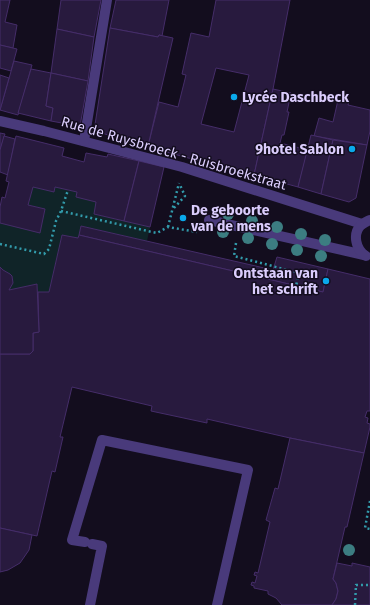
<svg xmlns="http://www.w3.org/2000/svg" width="370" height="605" font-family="'Fira Sans',sans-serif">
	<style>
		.green { fill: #102428 }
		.building { fill: #281a3e; stroke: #452d69; fill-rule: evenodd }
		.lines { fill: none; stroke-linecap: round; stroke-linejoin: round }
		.path { stroke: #329bab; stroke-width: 2.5; stroke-dasharray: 2 3; stroke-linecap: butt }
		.street { stroke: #493a7b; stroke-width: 10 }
		.tree { fill: #3c7d81 }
		.poi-dot { fill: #0aa9eb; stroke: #130d1e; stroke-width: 1.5 }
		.labels { text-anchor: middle; stroke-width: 3; stroke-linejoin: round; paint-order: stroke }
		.poi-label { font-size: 14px; font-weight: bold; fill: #dbcdfd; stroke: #130d1e; text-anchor: start }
		.street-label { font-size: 14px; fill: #dbcdfd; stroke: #130d1e }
	</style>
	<rect width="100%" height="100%" fill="#130d1e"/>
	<path class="green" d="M33,187L54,191L55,187L77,192L76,197L96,202L94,214L150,227L147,241L81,226L78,238L62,235L49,292H38L37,284L9,290C19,276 8,275 0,267V223L40,232L45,209L28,205Z"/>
	<g class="building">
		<polygon points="0,0 10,0 5,22 17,25 13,48 0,45"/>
		<polygon points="61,0 101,0 94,37 57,29"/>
		<polygon points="116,0 169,0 162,36 159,35 158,37 110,28"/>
		<path d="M216,0H290L273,89L254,175L225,168L170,153L148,146L159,102L178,107L186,75L182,74L191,33L209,37ZM216,68L249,75L234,132L201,124Z"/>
		<polygon points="110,28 158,37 159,35 173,38 148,146 94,131"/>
		<polygon points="57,29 94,37 88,81 51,73"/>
		<polygon points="0,45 17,49 11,71 0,68"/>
		<polygon points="14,61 32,65 18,115 0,110"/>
		<polygon points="31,69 51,73 46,106 53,108 51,121 18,113"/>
		<polygon points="51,73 88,81 80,126 78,126 51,121 53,108 46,106"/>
		<polygon points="0,75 9,78 0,110"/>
		<polygon points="273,89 291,93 287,112 289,112 284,135 282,135 280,143 308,150 298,187 254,175"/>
		<polygon points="338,100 349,102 348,105 370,110 370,131 367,145 314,136 319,118 333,122"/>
		<polygon points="0,133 5,134 0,150"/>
		<polygon points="311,135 333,140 321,194 298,187"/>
		<polygon points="4,136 15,139 8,175 0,172 0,150"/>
		<polygon points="16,136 64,148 62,156 84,162 86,153 107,157 108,154 139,161 124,221 94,214 96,202 76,197 77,192 55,187 54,192 33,187 28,205 45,209 40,233 0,223 0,207 2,197 5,198 9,182 6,181"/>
		<polygon points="333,140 367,145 356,198 349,202 321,194"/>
		<polygon points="139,161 164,167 150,227 124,221"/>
		<polygon points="81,226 273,270 277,257 328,269 323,292 79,235"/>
		<polygon points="62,235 78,238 79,235 323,292 328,269 370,279 370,411 367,411 365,417 368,418 367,423 370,424 370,427 364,453 290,438 207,419 207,423 151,411 152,406 72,387 60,437 63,437 55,472 52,471 37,536 0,528 0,354 30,354 33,351 33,333 39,332 38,292 49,292"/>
		<polygon points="0,267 3,270 10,274 12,276 13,283 9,290 37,284 39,332 33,333 33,351 30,354 0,354"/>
		<polygon points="290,438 364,453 347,527 345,527 333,579 336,583 338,591 336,599 332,605 282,605 276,598 268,594 268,591 254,588 254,586 251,585 252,582 255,583 257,576 254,575 255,572 258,573 270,522 266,520 275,488 278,489"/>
		<polygon points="0,528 32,535 29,550 20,563 8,570 0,572"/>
		<polygon points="337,563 352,566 352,563 370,567 370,605 332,605 336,599 338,591 336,583 333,579"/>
	</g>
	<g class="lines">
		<g class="path">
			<polyline points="174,208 185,196 180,185 181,185"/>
			<polyline points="61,211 152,232 157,233 168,227 197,232"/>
			<polyline points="168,227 179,183"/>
			<polyline points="236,243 234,256 299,273 296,286"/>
			<polyline points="0,244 44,254 49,249 56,221 61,211 68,190"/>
			<polyline points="370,501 365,528 370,529"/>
			<polyline points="355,605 356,585 370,585"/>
		</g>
		<g class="street">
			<polyline points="0,121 44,131 182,167 362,224"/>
			<polyline points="84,141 107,0"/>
			<polyline points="209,220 364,255"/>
			<path d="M366,256C356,250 352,234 361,225C364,223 367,221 370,220"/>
			<polyline points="85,542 72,540 102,440 248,470 217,605"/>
			<polyline points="90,605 102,546 92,544"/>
		</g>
	</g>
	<g class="tree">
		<circle cx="228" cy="214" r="6"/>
		<circle cx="252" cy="221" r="6"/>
		<circle cx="277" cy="227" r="6"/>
		<circle cx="223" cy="232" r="6"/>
		<circle cx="301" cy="234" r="6"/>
		<circle cx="248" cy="238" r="6"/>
		<circle cx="325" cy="240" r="6"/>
		<circle cx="272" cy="244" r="6"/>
		<circle cx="297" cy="250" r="6"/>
		<circle cx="321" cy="256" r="6"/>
		<circle cx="349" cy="550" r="6"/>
	</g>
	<g class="poi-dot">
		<circle cx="234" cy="97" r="4"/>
		<circle cx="352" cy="149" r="4"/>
		<circle cx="183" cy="218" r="4"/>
		<circle cx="326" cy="281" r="4"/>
	</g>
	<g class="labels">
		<g class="poi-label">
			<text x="242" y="102">Lycée Daschbeck</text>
			<text x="344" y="154" text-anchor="end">9hotel Sablon</text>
			<text x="191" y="215">De geboorte<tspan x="191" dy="16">van de mens</tspan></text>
			<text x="318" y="278" text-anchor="end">Ontstaan van<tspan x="318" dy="16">het schrift</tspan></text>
		</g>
		<g class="street-label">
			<text transform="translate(174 153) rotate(16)" y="5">Rue de Ruysbroeck - Ruisbroekstraat</text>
		</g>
	</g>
</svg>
